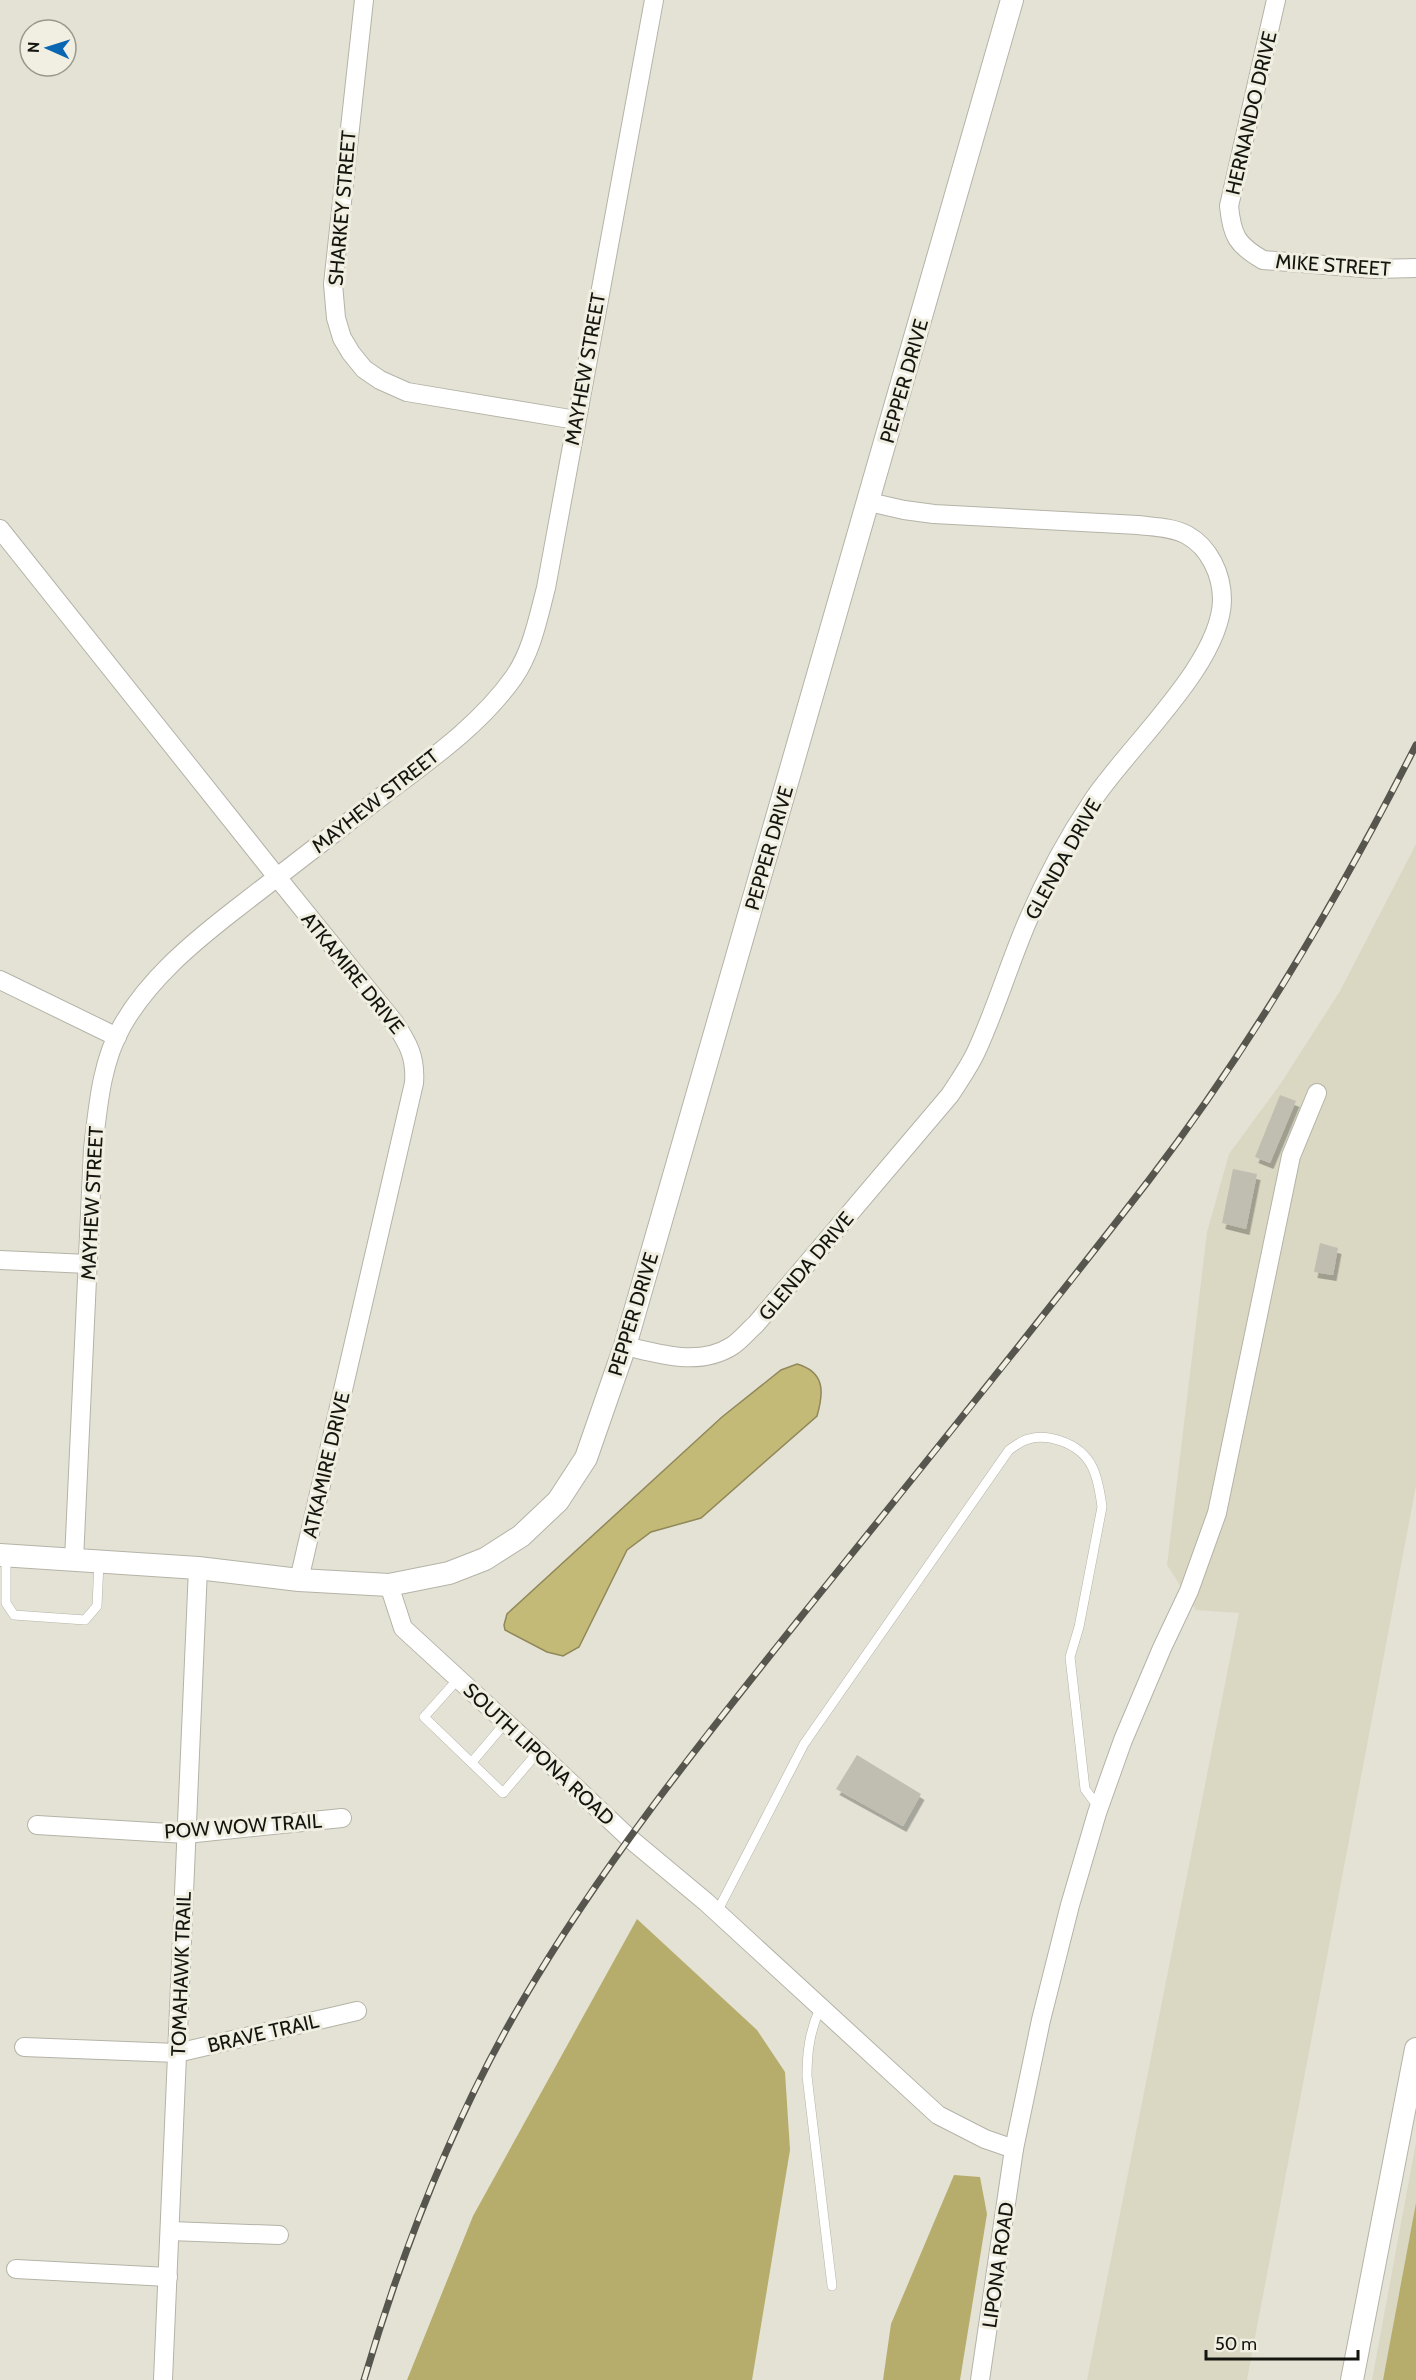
<svg xmlns="http://www.w3.org/2000/svg" width="1416" height="2380" font-family="Cabin,sans-serif">
	<style>
		.built { fill: #dad8c3 }
		.forest { fill: #b6ad6c }
		.water { fill: #c4ba78; stroke: #908859; stroke-width: 1.5 }
		.building { fill: #c0beb1; filter: url(#shadow) }
		.lines { fill: none; stroke-linecap: round; stroke-linejoin: round }
		.service-casing { stroke: #b5b3a7; stroke-width: 10 }
		.minor-casing { stroke: #b5b3a7; stroke-width: 20 }
		.tertiary-casing { stroke: #b5b3a7; stroke-width: 24 }
		.service { stroke: #fff; stroke-width: 9 }
		.minor { stroke: #fff; stroke-width: 18 }
		.tertiary { stroke: #fff; stroke-width: 22 }
		.rail-casing { stroke: #56554e; stroke-width: 7 }
		.rail { stroke: #f1efe2; stroke-width: 4.5; stroke-dasharray: 14; stroke-linecap: butt }
		.labels { text-anchor: middle; stroke-width: 6; stroke-linejoin: round; paint-order: stroke }
		.street-label { font-size: 20px; fill: #151510; stroke: #f1efe2 }
	</style>
	<defs>
		<filter id="shadow"><feDropShadow dx="3.5" dy="6" stdDeviation="0" flood-color="#0004"/></filter>
	</defs>
	<rect width="100%" height="100%" fill="#e4e2d5"/>
	<g class="built">
		<polygon points="1416,844 1416,1486 1247,2380 1087,2380 1239,1613 1196,1610 1167,1565 1207,1232 1229,1154 1281,1083 1340,991"/>
		<polygon points="1416,2142 1416,2380 1372,2380"/>
	</g>
	<g class="forest">
		<polygon points="637,1919 757,2030 785,2072 790,2150 752,2380 407,2380 473,2216"/>
		<polygon points="954,2175 980,2177 987,2214 960,2380 883,2380 891,2324"/>
		<polygon points="1416,2203 1416,2380 1383,2380"/>
	</g>
	<path class="water" d="M797,1364C825,1372 824,1392 817,1416L701,1518L651,1532L627,1550L579,1647L563,1656L547,1652L505,1630L504,1625L507,1614L722,1417L781,1370Z"/>
	<g class="building">
		<polygon points="1280,1095 1296,1101 1270,1163 1255,1157"/>
		<polygon points="1233,1169 1257,1174 1246,1229 1222,1223"/>
		<polygon points="1320,1243 1338,1248 1333,1275 1314,1272"/>
		<polygon points="857,1755 921,1794 903,1826 836,1789"/>
	</g>
	<g class="lines">
		<g class="service-casing">
			<g id="service">
				<polyline points="6,1556 6,1603 14,1615 85,1620 97,1606 99,1562"/>
				<polyline points="458,1679 424,1717 503,1793 538,1752"/>
				<polyline points="472,1762 506,1722"/>
				<path d="M717,1912L804,1744L1009,1450C1015,1446 1022,1440 1029,1439C1039,1436 1052,1438 1061,1441C1093,1452 1098,1476 1102,1507L1079,1627L1070,1657L1085,1789L1099,1808"/>
				<path d="M820,2008C810,2031 807,2051 807,2076L832,2286"/>
			</g>
		</g>
		<g class="minor-casing">
			<g id="minor">
				<polyline points="364,0 333,284 336,318 342,338 351,353 364,369 380,380 407,392 576,420"/>
				<path d="M1276,0L1229,206C1232,236 1237,245 1263,260L1375,269L1416,268"/>
				<path d="M0,529L277,877L394,1022C408,1043 416,1057 414,1083L299,1580"/>
				<polyline points="0,980 117,1037"/>
				<polyline points="0,1260 88,1264"/>
				<path d="M625,1346C660,1354 699,1367 732,1346C741,1340 748,1331 756,1324L950,1095C959,1081 969,1067 976,1052C996,1009 1009,964 1028,920C1045,880 1068,837 1093,800C1128,747 1221,664 1222,600C1222,574 1209,547 1187,535C1172,527 1153,527 1138,525L934,514L904,510L869,502"/>
				<path d="M74,1560L93,1149C98,1107 101,1063 122,1026C148,980 191,944 232,912C283,872 335,833 386,793C431,759 481,724 514,677C532,651 538,618 546,588L654,0"/>
				<polyline points="389,1585 403,1628 538,1752 628,1837 706,1902 938,2115 985,2139 1014,2149"/>
				<polyline points="37,1825 186,1834 342,1818"/>
				<polyline points="24,2047 177,2053 357,2011"/>
				<polyline points="170,2231 279,2235"/>
				<polyline points="16,2269 168,2277"/>
				<polyline points="163,2380 198,1568"/>
				<polyline points="980,2380 1014,2149 1041,2020 1070,1905 1097,1813 1123,1740 1162,1648 1189,1591 1217,1513 1291,1156 1317,1093"/>
			</g>
		</g>
		<g class="tertiary-casing">
			<g id="tertiary">
				<polyline points="0,1555 198,1568 299,1580 389,1585 449,1573 485,1559 521,1536 558,1501 586,1458 625,1346 1012,0"/>
				<polyline points="1352,2380 1416,2049"/>
			</g>
		</g>
		<use href="#service" class="service"/>
		<use href="#minor" class="minor"/>
		<use href="#tertiary" class="tertiary"/>
		<g class="rail-casing">
			<path id="rail" d="M364,2380C403,2248 453,2119 523,2000C603,1863 701,1742 800,1618C917,1473 1035,1328 1149,1180C1253,1044 1339,897 1416,745"/>
		</g>
		<use href="#rail" class="rail"/>
	</g>
	<g class="labels">
		<g class="street-label">
			<text transform="translate(1251 113) rotate(-77)" y="7">HERNANDO DRIVE</text>
			<text transform="translate(342 208) rotate(-85)" y="7">SHARKEY STREET</text>
			<text transform="translate(1333 265) rotate(4)" y="7">MIKE STREET</text>
			<text transform="translate(585 369) rotate(-80)" y="7">MAYHEW STREET</text>
			<text transform="translate(904 381) rotate(-74)" y="7">PEPPER DRIVE</text>
			<text transform="translate(375 801) rotate(-38)" y="7">MAYHEW STREET</text>
			<text transform="translate(769 848) rotate(-74)" y="7">PEPPER DRIVE</text>
			<text transform="translate(1063 859) rotate(-61)" y="7">GLENDA DRIVE</text>
			<text transform="translate(353 973) rotate(51)" y="7">ATKAMIRE DRIVE</text>
			<text transform="translate(92 1203) rotate(-87)" y="7">MAYHEW STREET</text>
			<text transform="translate(806 1266) rotate(-50)" y="7">GLENDA DRIVE</text>
			<text transform="translate(633 1314) rotate(-73)" y="7">PEPPER DRIVE</text>
			<text transform="translate(326 1465) rotate(-77)" y="7">ATKAMIRE DRIVE</text>
			<text transform="translate(539 1754) rotate(43)" y="7">SOUTH LIPONA ROAD</text>
			<text transform="translate(243 1826) rotate(-4)" y="7">POW WOW TRAIL</text>
			<text transform="translate(181 1974) rotate(-88)" y="7">TOMAHAWK TRAIL</text>
			<text transform="translate(263 2033) rotate(-13)" y="7">BRAVE TRAIL</text>
			<text transform="translate(998 2265) rotate(-82)" y="7">LIPONA ROAD</text>
		</g>
	</g>
	<g transform="translate(48 48) rotate(273)"><circle r="28" fill="#f1efe2" stroke="#99988e" stroke-width="1.5"/>
	<path d="M0-4.5L10 22L0 15L-10 22Z" fill="#0966b3"/>
	<text y="-9" font-size="16" font-weight="bold" text-anchor="middle" fill="#151510">N</text>
	</g>
	<path d="M1206 2350v9h152v-9" fill="none" stroke="#151510" stroke-width="3"/>
	<text x="1215" y="2350" font-size="18" fill="#151510" stroke="#f1efe2" stroke-width="4.5" paint-order="stroke">50 m</text>
</svg>
